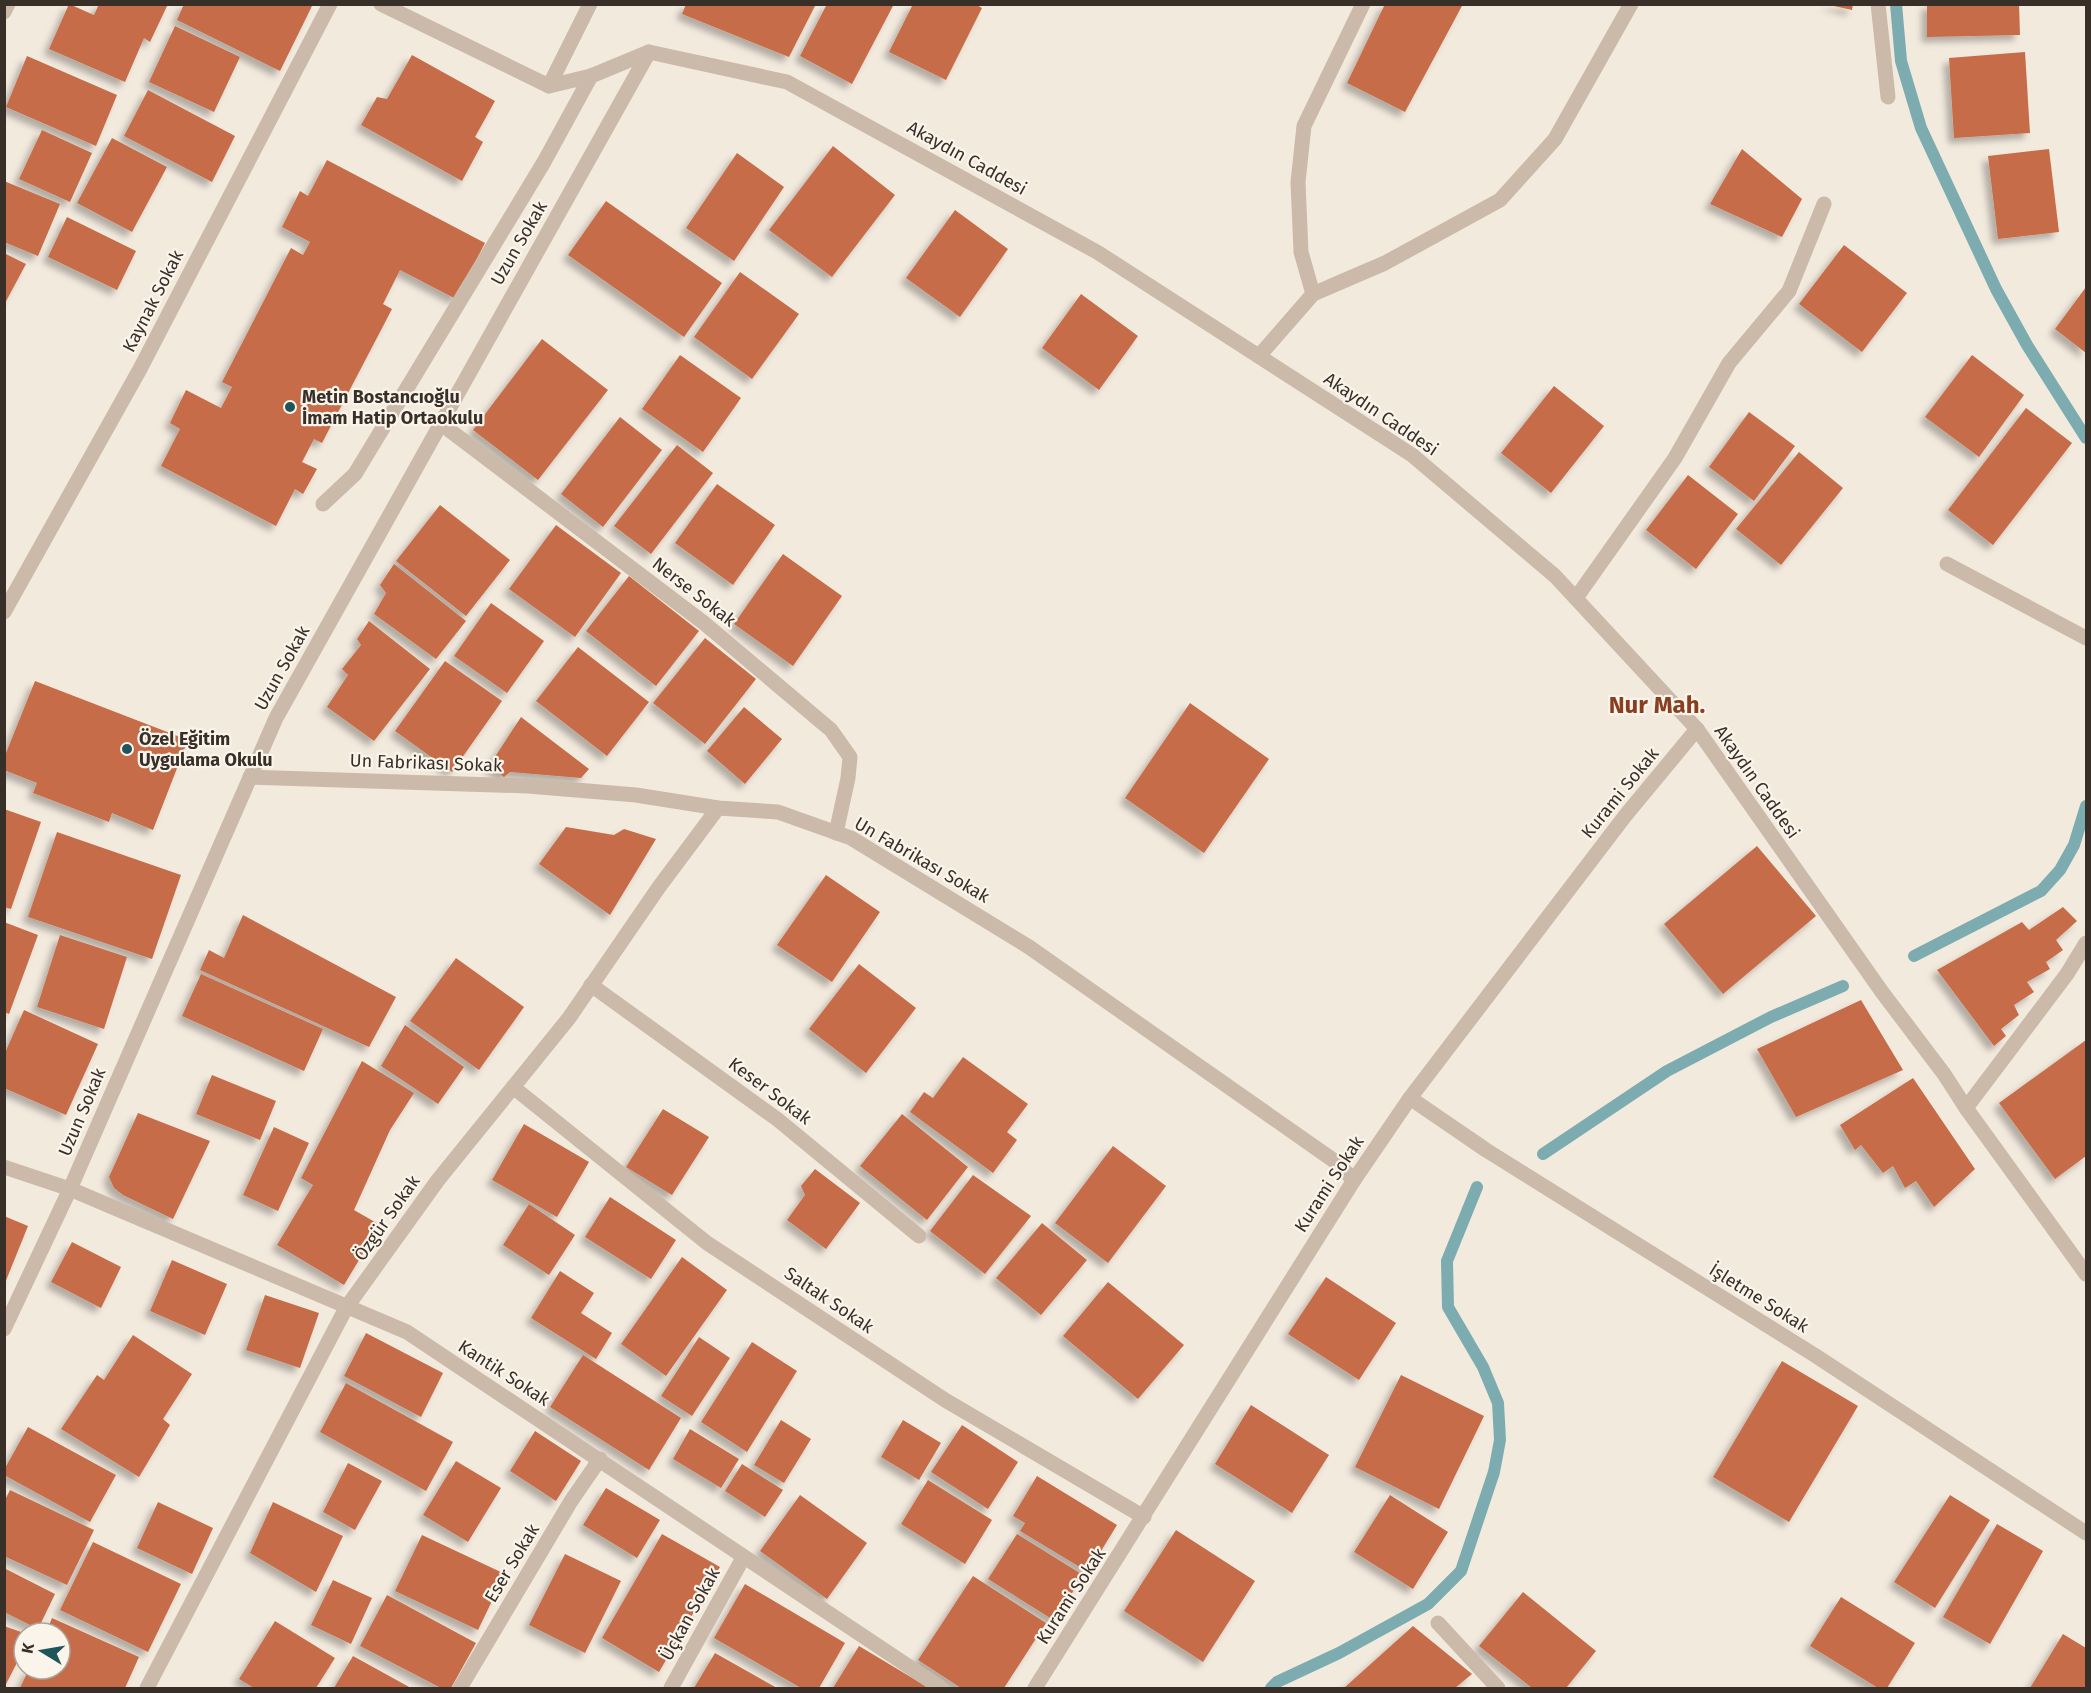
<svg xmlns="http://www.w3.org/2000/svg" width="2091" height="1693" font-family="'Fira Sans',sans-serif">
	<style>
		.lines { fill: none; stroke-linecap: round; stroke-linejoin: round }
		.stream { stroke: #7cacb0; stroke-width: 12 }
		.building { fill: #c76c48; filter: url(#shadow) }
		.minor { stroke: #cbbaa9; stroke-width: 15 }
		.poi-dot { fill: #1e545a; stroke: #faf4ea; stroke-width: 2 }
		.labels { text-anchor: middle; stroke-width: 4.5; stroke-linejoin: round; paint-order: stroke }
		.street-label { font-size: 18px; fill: #382f29; stroke: #faf4ea }
		.poi-label { font-size: 18px; font-weight: bold; fill: #382f29; stroke: #faf4ea; text-anchor: start }
		.district-label { font-size: 24px; font-weight: bold; fill: #883e21; stroke: #faf4ea }
	</style>
	<defs>
		<filter id="shadow"><feDropShadow dx="-5.5" dy="5.5" stdDeviation="3" flood-color="#0004"/></filter>
	</defs>
	<rect width="100%" height="100%" fill="#f3eade"/>
	<g class="lines">
		<g class="stream">
			<polyline points="1896,4 1901,61 1921,128 1996,289 2027,345 2086,438"/>
			<polyline points="1914,956 2041,891 2060,870 2074,845 2086,806"/>
			<polyline points="1543,1154 1667,1071 1771,1017 1843,986"/>
			<polyline points="1271,1688 1277,1682 1339,1653 1428,1604 1461,1571 1494,1472 1500,1440 1498,1403 1483,1367 1448,1307 1447,1261 1477,1187"/>
		</g>
	</g>
	<g class="building">
		<polygon points="69,4 94,15 99,4 168,4 150,42 144,38 125,82 49,49"/>
		<polygon points="184,4 313,4 280,71 177,20"/>
		<polygon points="686,4 816,4 789,57 682,14"/>
		<polygon points="827,4 894,4 852,84 800,56"/>
		<polygon points="913,4 975,4 982,8 946,80 889,52"/>
		<polygon points="1385,4 1463,4 1405,112 1347,83"/>
		<polygon points="1825,4 1853,4 1852,10"/>
		<polygon points="1927,4 2019,4 2020,35 1927,37"/>
		<polygon points="175,26 240,57 214,112 149,82"/>
		<polygon points="2025,52 2030,133 1954,138 1949,58"/>
		<polygon points="412,55 495,101 475,137 483,142 462,181 361,125 377,97 387,99"/>
		<polygon points="27,56 117,95 96,146 6,107"/>
		<polygon points="148,90 235,136 212,182 124,136"/>
		<polygon points="42,130 92,153 70,202 19,179"/>
		<polygon points="112,138 167,167 132,232 77,203"/>
		<polygon points="833,146 895,195 832,277 769,230"/>
		<polygon points="1742,149 1802,199 1782,237 1710,204"/>
		<polygon points="2049,149 2059,232 1998,239 1988,156"/>
		<polygon points="737,153 784,187 734,261 686,228"/>
		<polygon points="327,160 485,243 456,299 400,270 383,304 392,309 322,443 314,439 302,462 317,469 303,494 295,489 276,526 161,466 180,429 170,423 186,390 221,408 232,387 222,382 291,248 303,255 310,242 282,227 300,191 308,196"/>
		<polygon points="4,181 60,204 38,256 4,242"/>
		<polygon points="606,201 722,283 684,337 568,255"/>
		<polygon points="955,210 1008,249 960,317 906,278"/>
		<polygon points="67,217 136,251 117,290 48,257"/>
		<polygon points="1844,245 1907,293 1862,352 1799,304"/>
		<polygon points="4,253 26,264 4,305"/>
		<polygon points="740,272 799,314 752,379 694,337"/>
		<polygon points="2086,287 2086,353 2055,329"/>
		<polygon points="1081,294 1138,336 1099,390 1042,348"/>
		<polygon points="542,339 608,390 538,480 473,430"/>
		<polygon points="680,355 741,398 703,452 642,409"/>
		<polygon points="1972,355 2024,395 1979,457 1925,417"/>
		<polygon points="1554,386 1604,426 1551,493 1501,453"/>
		<polygon points="2026,408 2072,443 1993,545 1948,510"/>
		<polygon points="1749,412 1795,446 1754,501 1709,467"/>
		<polygon points="620,417 662,450 603,527 561,494"/>
		<polygon points="677,445 713,473 651,554 614,526"/>
		<polygon points="1799,452 1843,488 1781,565 1736,529"/>
		<polygon points="1688,475 1738,514 1696,569 1646,530"/>
		<polygon points="717,484 775,525 733,585 675,543"/>
		<polygon points="440,505 510,560 466,616 396,561"/>
		<polygon points="556,525 621,573 575,637 509,589"/>
		<polygon points="783,554 842,596 793,666 734,624"/>
		<polygon points="394,564 466,621 436,659 374,614 386,593 380,585"/>
		<polygon points="629,576 699,631 656,686 586,631"/>
		<polygon points="491,603 544,641 507,693 454,656"/>
		<polygon points="369,621 430,669 374,741 327,707 348,675 342,669 361,645 357,639"/>
		<polygon points="705,638 756,679 705,744 653,703"/>
		<polygon points="578,647 649,702 607,756 536,701"/>
		<polygon points="445,661 502,701 452,772 395,731"/>
		<polygon points="35,681 188,740 153,830 112,813 109,822 33,793 37,783 4,770 4,758"/>
		<polygon points="1190,703 1269,759 1204,853 1125,798"/>
		<polygon points="744,707 782,739 745,784 707,751"/>
		<polygon points="521,717 589,769 581,778 510,772 504,777 489,766"/>
		<polygon points="4,809 41,822 11,909 4,907"/>
		<polygon points="566,827 614,835 624,829 656,839 610,915 539,864"/>
		<polygon points="57,832 181,875 152,959 28,917"/>
		<polygon points="1757,846 1816,916 1723,994 1664,924"/>
		<polygon points="826,875 880,912 832,982 777,945"/>
		<polygon points="2063,907 2077,921 2056,940 2063,950 2046,962 2050,969 2027,982 2034,992 2014,1005 2019,1015 2001,1029 2006,1036 1994,1046 1937,970 2022,922 2029,930"/>
		<polygon points="243,915 396,997 369,1047 200,970 209,950 224,958"/>
		<polygon points="4,922 38,935 9,1014 4,1012"/>
		<polygon points="60,935 127,957 104,1029 37,1007"/>
		<polygon points="456,958 524,1007 479,1070 410,1021"/>
		<polygon points="859,964 916,1008 866,1073 809,1029"/>
		<polygon points="201,974 323,1029 304,1071 182,1016"/>
		<polygon points="1861,1000 1903,1070 1796,1117 1757,1049"/>
		<polygon points="24,1010 98,1044 66,1115 4,1088 4,1055"/>
		<polygon points="405,1025 464,1067 438,1104 381,1066"/>
		<polygon points="2086,1040 2086,1156 2055,1179 1999,1103"/>
		<polygon points="963,1057 1028,1104 1007,1132 1017,1140 993,1173 910,1112 924,1092 933,1098"/>
		<polygon points="362,1061 414,1093 390,1130 354,1210 380,1225 344,1285 277,1245 313,1185 301,1178"/>
		<polygon points="212,1075 276,1101 260,1140 196,1114"/>
		<polygon points="1913,1078 1975,1169 1934,1207 1916,1181 1905,1188 1893,1166 1883,1173 1861,1145 1855,1150 1840,1125"/>
		<polygon points="663,1109 709,1137 672,1195 626,1167"/>
		<polygon points="138,1113 210,1141 173,1219 123,1195 114,1188 109,1177"/>
		<polygon points="902,1114 968,1167 927,1220 860,1166"/>
		<polygon points="524,1124 589,1162 557,1217 492,1180"/>
		<polygon points="274,1127 309,1143 278,1211 243,1195"/>
		<polygon points="1113,1146 1166,1186 1108,1263 1055,1223"/>
		<polygon points="815,1169 860,1203 826,1249 787,1220 805,1195 801,1186"/>
		<polygon points="973,1175 1031,1216 985,1274 930,1231"/>
		<polygon points="610,1197 676,1240 651,1279 585,1237"/>
		<polygon points="529,1204 575,1235 549,1275 503,1245"/>
		<polygon points="4,1216 28,1226 5,1283 4,1283"/>
		<polygon points="1042,1223 1087,1260 1041,1315 996,1278"/>
		<polygon points="72,1242 121,1267 101,1308 51,1282"/>
		<polygon points="682,1257 727,1290 666,1376 621,1344"/>
		<polygon points="172,1260 227,1284 205,1335 150,1311"/>
		<polygon points="560,1271 594,1293 581,1313 612,1333 596,1359 531,1318"/>
		<polygon points="1326,1277 1396,1323 1359,1380 1288,1334"/>
		<polygon points="1108,1282 1184,1345 1138,1399 1063,1336"/>
		<polygon points="265,1295 319,1313 300,1368 246,1350"/>
		<polygon points="366,1333 443,1373 421,1417 344,1376"/>
		<polygon points="133,1335 192,1374 163,1419 170,1425 139,1477 61,1429 97,1375 104,1380"/>
		<polygon points="699,1337 730,1358 692,1416 661,1396"/>
		<polygon points="752,1342 797,1371 747,1452 701,1422"/>
		<polygon points="583,1355 681,1418 649,1470 550,1407"/>
		<polygon points="1782,1361 1858,1406 1789,1522 1713,1477"/>
		<polygon points="1401,1375 1484,1416 1439,1509 1355,1467"/>
		<polygon points="346,1383 453,1442 426,1491 320,1432"/>
		<polygon points="1251,1405 1329,1455 1292,1513 1215,1464"/>
		<polygon points="781,1420 811,1439 784,1483 754,1465"/>
		<polygon points="903,1420 941,1443 919,1480 881,1457"/>
		<polygon points="962,1425 1018,1462 988,1509 931,1472"/>
		<polygon points="28,1427 116,1475 90,1522 4,1475 4,1470"/>
		<polygon points="690,1429 739,1459 721,1488 673,1459"/>
		<polygon points="535,1431 581,1461 556,1501 510,1471"/>
		<polygon points="456,1461 501,1488 468,1542 423,1515"/>
		<polygon points="348,1463 382,1481 355,1530 323,1512"/>
		<polygon points="742,1464 783,1490 765,1517 725,1491"/>
		<polygon points="1037,1476 1117,1525 1088,1572 1020,1531 1025,1523 1013,1516"/>
		<polygon points="928,1480 992,1520 965,1564 901,1524"/>
		<polygon points="606,1488 660,1520 637,1558 583,1525"/>
		<polygon points="10,1490 94,1530 67,1585 4,1556 4,1502"/>
		<polygon points="800,1495 867,1543 827,1599 760,1551"/>
		<polygon points="1390,1495 1448,1532 1413,1589 1354,1552"/>
		<polygon points="1950,1495 1990,1520 1935,1608 1894,1582"/>
		<polygon points="158,1502 213,1528 192,1574 137,1548"/>
		<polygon points="273,1502 343,1536 316,1592 250,1553"/>
		<polygon points="1997,1524 2043,1551 1990,1644 1943,1617"/>
		<polygon points="1176,1530 1255,1581 1203,1662 1124,1611"/>
		<polygon points="662,1534 720,1567 659,1672 602,1638"/>
		<polygon points="1017,1534 1083,1575 1055,1621 988,1579"/>
		<polygon points="422,1535 505,1574 478,1630 395,1591"/>
		<polygon points="93,1542 181,1584 148,1652 60,1610"/>
		<polygon points="565,1554 621,1581 585,1653 529,1625"/>
		<polygon points="4,1568 55,1594 38,1629 4,1612"/>
		<polygon points="973,1576 1046,1623 1004,1688 961,1688 918,1660"/>
		<polygon points="333,1580 372,1598 351,1644 311,1625"/>
		<polygon points="745,1584 845,1643 819,1688 801,1688 714,1638"/>
		<polygon points="1523,1592 1596,1651 1566,1688 1532,1688 1479,1646"/>
		<polygon points="387,1595 476,1643 451,1688 441,1688 360,1646"/>
		<polygon points="1841,1597 1915,1643 1887,1688 1878,1688 1810,1646"/>
		<polygon points="52,1618 139,1657 125,1688 20,1688 29,1669 60,1669 60,1633 46,1633"/>
		<polygon points="275,1621 335,1658 316,1688 254,1688 239,1679"/>
		<polygon points="4,1626 24,1633 24,1649 4,1688"/>
		<polygon points="1413,1626 1472,1674 1455,1688 1344,1688"/>
		<polygon points="2063,1634 2086,1648 2086,1688 2030,1688"/>
		<polygon points="859,1646 929,1688 833,1688"/>
		<polygon points="715,1653 777,1688 694,1688"/>
		<polygon points="353,1656 411,1688 334,1688"/>
	</g>
	<g class="lines">
		<g class="minor">
			<polyline points="381,4 549,86 591,76 649,52 787,82 1097,252 1412,455 1555,576 1697,729 1882,992 1944,1074 1966,1108 2086,1274"/>
			<polyline points="1878,4 1888,97"/>
			<polyline points="4,12 8,4"/>
			<polyline points="549,86 590,4"/>
			<polyline points="1313,294 1301,252 1298,182 1304,126 1363,4"/>
			<polyline points="1259,356 1313,294 1385,263 1500,200 1555,139 1631,4"/>
			<polyline points="440,423 704,623 831,730 850,757 848,778 836,833"/>
			<polyline points="323,504 355,474 544,162 591,76"/>
			<polyline points="1947,564 2086,638"/>
			<polyline points="1576,598 1675,458 1729,363 1789,291 1824,204"/>
			<polyline points="4,612 140,369 330,4"/>
			<polyline points="250,777 528,786 636,795 718,808 778,812 851,838 1029,947 1333,1160 1354,1180"/>
			<polyline points="591,985 777,1119 919,1236"/>
			<polyline points="513,1087 707,1243 945,1400 1144,1517"/>
			<polyline points="1410,1098 1486,1150 1816,1356 2086,1533"/>
			<polyline points="1966,1108 2067,974 2086,943"/>
			<polyline points="4,1167 70,1189 407,1332 941,1688"/>
			<polyline points="4,1329 70,1189 276,718 649,52"/>
			<polyline points="1438,1623 1498,1688"/>
			<polyline points="147,1688 346,1308 438,1180 569,1018 659,887 718,808"/>
			<polyline points="460,1688 571,1501 600,1459"/>
			<polyline points="671,1688 743,1558"/>
			<polyline points="1035,1688 1354,1180 1410,1098 1625,816 1697,729"/>
		</g>
	</g>
	<g class="poi-dot">
		<circle cx="290" cy="407" r="6"/>
		<circle cx="127" cy="749" r="6"/>
	</g>
	<g class="labels">
		<g class="street-label">
			<text transform="translate(967 158) rotate(29)" y="6">Akaydın Caddesi</text>
			<text transform="translate(519 243) rotate(-60)" y="6">Uzun Sokak</text>
			<text transform="translate(153 301) rotate(-63)" y="6">Kaynak Sokak</text>
			<text transform="translate(1381 414) rotate(34)" y="6">Akaydın Caddesi</text>
			<text transform="translate(694 592) rotate(38)" y="6">Nerse Sokak</text>
			<text transform="translate(282 668) rotate(-61)" y="6">Uzun Sokak</text>
			<text transform="translate(426 763) rotate(2)" y="6">Un Fabrikası Sokak</text>
			<text transform="translate(1757 782) rotate(55)" y="6">Akaydın Caddesi</text>
			<text transform="translate(1620 793) rotate(-51)" y="6">Kurami Sokak</text>
			<text transform="translate(922 860) rotate(30)" y="6">Un Fabrikası Sokak</text>
			<text transform="translate(770 1091) rotate(37)" y="6">Keser Sokak</text>
			<text transform="translate(82 1112) rotate(-67)" y="6">Uzun Sokak</text>
			<text transform="translate(1329 1184) rotate(-57)" y="6">Kurami Sokak</text>
			<text transform="translate(387 1218) rotate(-55)" y="6">Özgür Sokak</text>
			<text transform="translate(1759 1298) rotate(32)" y="6">İşletme Sokak</text>
			<text transform="translate(829 1300) rotate(34)" y="6">Saltak Sokak</text>
			<text transform="translate(504 1373) rotate(33)" y="6">Kantik Sokak</text>
			<text transform="translate(512 1563) rotate(-59)" y="6">Eser Sokak</text>
			<text transform="translate(1071 1596) rotate(-57)" y="6">Kurami Sokak</text>
			<text transform="translate(690 1614) rotate(-61)" y="6">Üçkan Sokak</text>
		</g>
		<g class="poi-label">
			<text x="302" y="403">Metin Bostancıoğlu<tspan x="302" dy="21">İmam Hatip Ortaokulu</tspan></text>
			<text x="139" y="745">Özel Eğitim<tspan x="139" dy="21">Uygulama Okulu</tspan></text>
		</g>
		<g class="district-label">
			<text x="1657" y="713">Nur Mah.</text>
		</g>
	</g>
	<rect width="2091" height="1693" fill="none" stroke="#382f29" stroke-width="12"/>
	<g transform="translate(42 1651) rotate(281)"><circle r="28" fill="#faf4ea" stroke="#aca59d" stroke-width="1.5"/>
	<path d="M0-4.5L10 22L0 15L-10 22Z" fill="#1e545a"/>
	<text y="-9" font-size="16" font-weight="bold" text-anchor="middle" fill="#382f29">K</text>
	</g>
</svg>
